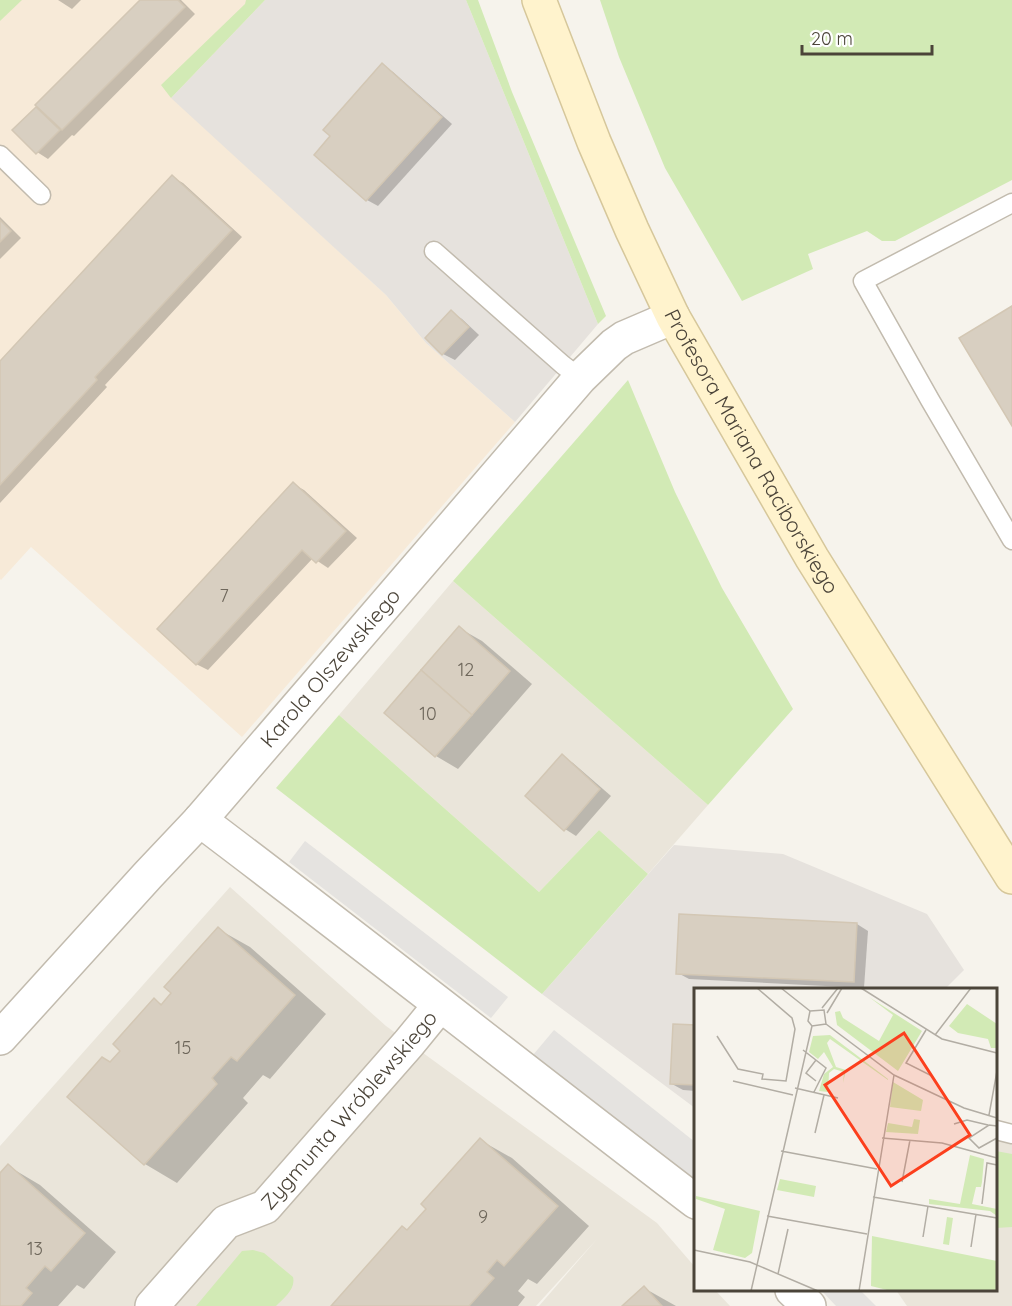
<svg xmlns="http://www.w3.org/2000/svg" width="1012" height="1306" font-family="Quicksand,sans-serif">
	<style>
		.residential { fill: #eae5da }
		.commercial { fill: #f7ead8 }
		.industrial { fill: #e6e2dd }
		.green { fill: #d2eab5 }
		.parking { fill: #e5e3e0 }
		.shadow { fill: #0003 }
		.building { fill: #d8cfc1; stroke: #d3c7b4; stroke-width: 1.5 }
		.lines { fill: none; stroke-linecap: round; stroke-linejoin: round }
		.service-casing { stroke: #c2bbae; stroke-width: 21 }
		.minor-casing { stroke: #c2bbae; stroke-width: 36 }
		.secondary-casing { stroke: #d6c79b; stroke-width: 36 }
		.service { stroke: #fff; stroke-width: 18 }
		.minor { stroke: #fff; stroke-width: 33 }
		.secondary { stroke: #fff3cd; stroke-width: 33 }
		.labels { text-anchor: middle; stroke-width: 6; stroke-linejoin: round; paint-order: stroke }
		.number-label { font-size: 18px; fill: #6e675b }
		.street-label { font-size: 21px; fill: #4b4439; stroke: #fff }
		.inset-road { fill: none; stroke: #b2ada4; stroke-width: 1.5 }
		.view { fill: #fc3f1d; fill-opacity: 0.15; stroke: #fc3f1d; stroke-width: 3 }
		.inset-edge { fill: none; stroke: #4b4439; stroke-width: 3 }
	</style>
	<rect width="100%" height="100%" fill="#f6f3ec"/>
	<g class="residential">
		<polygon points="453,581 708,805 648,874 599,830 539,892 339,715"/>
		<polygon points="230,887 386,1026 657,1223 695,1267 696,1290 715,1290 730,1306 539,1306 597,1239 536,1306 0,1306 0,1146"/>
		<polygon points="996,1139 1012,1143 1012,1306 907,1306 896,1290 996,1290"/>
	</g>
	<polygon class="commercial" points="0,0 265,0 172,97 386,295 426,343 515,422 242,737 31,547 1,580 0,579"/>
	<g class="industrial">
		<polygon points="265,0 466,0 598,324 515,422 426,343 386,295 171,98"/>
		<polygon points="674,845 783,854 927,914 964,970 945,989 696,990 695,1108 542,994"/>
	</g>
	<g class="green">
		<polygon points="0,0 22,0 0,21"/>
		<polygon points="246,0 265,0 171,98 161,85 245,4"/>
		<polygon points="466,0 478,0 512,92 606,316 598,324"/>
		<polygon points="600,0 1012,0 1012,180 895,241 882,241 867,231 808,254 813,269 742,301 665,168 619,57"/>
		<polygon points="628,380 675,492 722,588 793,709 708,805 453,581"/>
		<polygon points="339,715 539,892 599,830 648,874 542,994 276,788"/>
		<polygon points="996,1151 1012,1154 1012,1227 996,1228"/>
		<path d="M253,1250L264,1253L293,1277C296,1289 284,1298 276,1306H196L242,1251Z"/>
	</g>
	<g class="parking">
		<polygon points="305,841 508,997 491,1018 289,862"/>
		<polygon points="554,1030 695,1142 695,1182 533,1055"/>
		<polygon points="821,1290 860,1290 876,1306 836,1306"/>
	</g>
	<g class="shadow">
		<polygon points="58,0 81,0 72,9"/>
		<polygon points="142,0 181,0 195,14 74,136 72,135 48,159 37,152 14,130"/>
		<polygon points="382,65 393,72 452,124 378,206 367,200 316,155"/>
		<polygon points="172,177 183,183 242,237 105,385 107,387 0,503 0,363"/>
		<polygon points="0,217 21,238 0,259"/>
		<polygon points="451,312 462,319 479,335 455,360 443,354 427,338"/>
		<polygon points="293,484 304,490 357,538 328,568 313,558 208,670 196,664"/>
		<polygon points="459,628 482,641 532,684 458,769 436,756"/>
		<polygon points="562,756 573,763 611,796 576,836 565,829"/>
		<polygon points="857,924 868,931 864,988 689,979 678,973"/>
		<polygon points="218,929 250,947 326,1014 270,1079 263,1075 243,1098 248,1103 177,1183 145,1164 69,1097 111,1063 122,1051 154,1000 163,1005"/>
		<polygon points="696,1026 696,1091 683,1090 672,1084"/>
		<polygon points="480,1140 512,1158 589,1226 537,1284 528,1279 518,1291 525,1297 518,1306 333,1306 408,1231 429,1209"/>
		<polygon points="8,1166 40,1185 116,1252 84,1289 77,1285 58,1306 0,1306 0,1175"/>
		<polygon points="644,1288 676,1306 624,1306"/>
	</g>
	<g class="building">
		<polygon points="140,0 178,0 185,7 62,130 35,105"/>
		<polygon points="382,63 442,117 366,201 314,155 330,136 323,130"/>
		<polygon points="36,107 60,130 36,154 12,130"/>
		<polygon points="172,175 232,230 95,377 97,380 0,485 0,361"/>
		<polygon points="0,220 11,231 0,242"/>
		<polygon points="1012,306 1012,426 959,338"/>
		<polygon points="451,310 469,327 442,355 425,338"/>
		<polygon points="293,482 346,531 316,563 302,550 196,665 157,629"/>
		<polygon points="459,626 510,671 472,715 421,670"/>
		<polygon points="421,670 472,715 435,757 384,713"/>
		<polygon points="562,754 600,789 564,831 525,796"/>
		<polygon points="679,914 857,923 854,982 676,974"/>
		<polygon points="218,927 295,995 237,1061 231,1057 212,1078 217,1084 144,1165 67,1097 102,1057 110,1062 120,1051 113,1044 154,998 161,1005 171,993 164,987"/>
		<polygon points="673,1024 696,1025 696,1085 670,1084"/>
		<polygon points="480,1138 558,1206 504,1266 497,1260 487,1272 494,1278 469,1306 331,1306 402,1226 407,1230 426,1209 421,1204"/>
		<polygon points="8,1164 85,1233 51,1271 45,1266 26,1288 32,1293 21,1306 0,1306 0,1173"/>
		<polygon points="644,1286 662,1306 622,1306"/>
	</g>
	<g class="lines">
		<g class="service-casing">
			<g id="service">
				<polyline points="0,155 41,195"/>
				<polyline points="1012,203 863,281 930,400 1012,540"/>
				<polyline points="434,251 563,365 580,378"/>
				<polyline points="996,1130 1012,1134"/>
			</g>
		</g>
		<g class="minor-casing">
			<g id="minor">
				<path d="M200,820C367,946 530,1075 696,1202"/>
				<path id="s1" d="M0,1038L148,875L200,820L580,378L614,345L624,338L673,317"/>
				<polyline points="792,1290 809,1306"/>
				<path id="s2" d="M152,1306L226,1222L265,1207L409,1043L440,1005"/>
			</g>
		</g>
		<g class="secondary-casing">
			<g id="secondary">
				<path id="s3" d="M539,0L594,142L632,230L673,317L812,558L1012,877"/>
			</g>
		</g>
		<use href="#service" class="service"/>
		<use href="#minor" class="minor"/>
		<use href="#secondary" class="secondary"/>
	</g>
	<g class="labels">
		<g class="number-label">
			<text x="224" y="602">7</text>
			<text x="466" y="676">12</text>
			<text x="428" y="720">10</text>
			<text x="183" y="1054">15</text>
			<text x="483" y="1223">9</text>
			<text x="35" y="1255">13</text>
		</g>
		<g class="street-label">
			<text dy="7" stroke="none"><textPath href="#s3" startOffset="500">Profesora Mariana Raciborskiego</textPath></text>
			<text dy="7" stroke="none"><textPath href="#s1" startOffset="496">Karola Olszewskiego</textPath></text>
			<text dy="7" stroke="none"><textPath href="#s2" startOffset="282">Zygmunta Wróblewskiego</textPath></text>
		</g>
	</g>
	<g transform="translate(694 988)">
		<rect width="303" height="303" fill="#f6f3ec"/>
		<path d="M175,9L228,43L204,83L143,37L141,24L146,23L149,30L185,53L199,27ZM273,16L303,36V60H297L294,51L264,45L255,38ZM136,47L194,91V92L136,51L133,55L142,79L152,82L149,95L150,84L140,81L135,85L134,104L125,103L130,86L139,79L130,64L124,71L115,64L119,48ZM199,94L229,112L227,123L196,119ZM220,131L226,132L224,146L192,144L194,135L218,139ZM276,167L290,171L288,194L287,199H282L278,216L303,221V228L296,223L235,216V211L266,216ZM86,191L122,198L120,209L83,202ZM2,208L66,223L58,265L51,270L19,262L31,221L2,211ZM253,229L259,230L255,257L249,256ZM178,248L303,273V303H197L177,298Z" fill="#d2eab5"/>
		<path class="inset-road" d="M87,0L116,23M167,0L248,51L303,65M128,20L144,0M116,23L114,33L118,38L132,36M116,23L130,22L132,36M133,25L148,0M132,36L200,87L270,120L303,130M232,42L212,75L238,88M241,47L277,0M23,48L44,81L69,86L68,91L92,93L101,41L98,30L63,0M109,62L132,80L120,104M122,72L112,85L122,93M39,93L99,107M101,100L144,110M295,127L303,83M260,136L273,132L294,137M303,138L295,137L275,150L285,160L303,150M121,145L130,107M188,150L248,155L303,170M87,163L183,181M208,194L216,152M179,209L303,230M288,216L293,175L303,177M73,228L173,246M229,249L234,218M277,259L282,226M0,262L56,274L124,303M84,286L94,241M57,303L118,38M165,303L200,87"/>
		<path class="view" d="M210,45L276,147L197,198L131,97Z"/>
		<rect width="303" height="303" class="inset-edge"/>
	</g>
	<path d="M802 45v9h130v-9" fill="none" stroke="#4b4439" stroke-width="3"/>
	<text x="811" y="45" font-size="18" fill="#4b4439" stroke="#ffffff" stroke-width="4.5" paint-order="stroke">20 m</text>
</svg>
